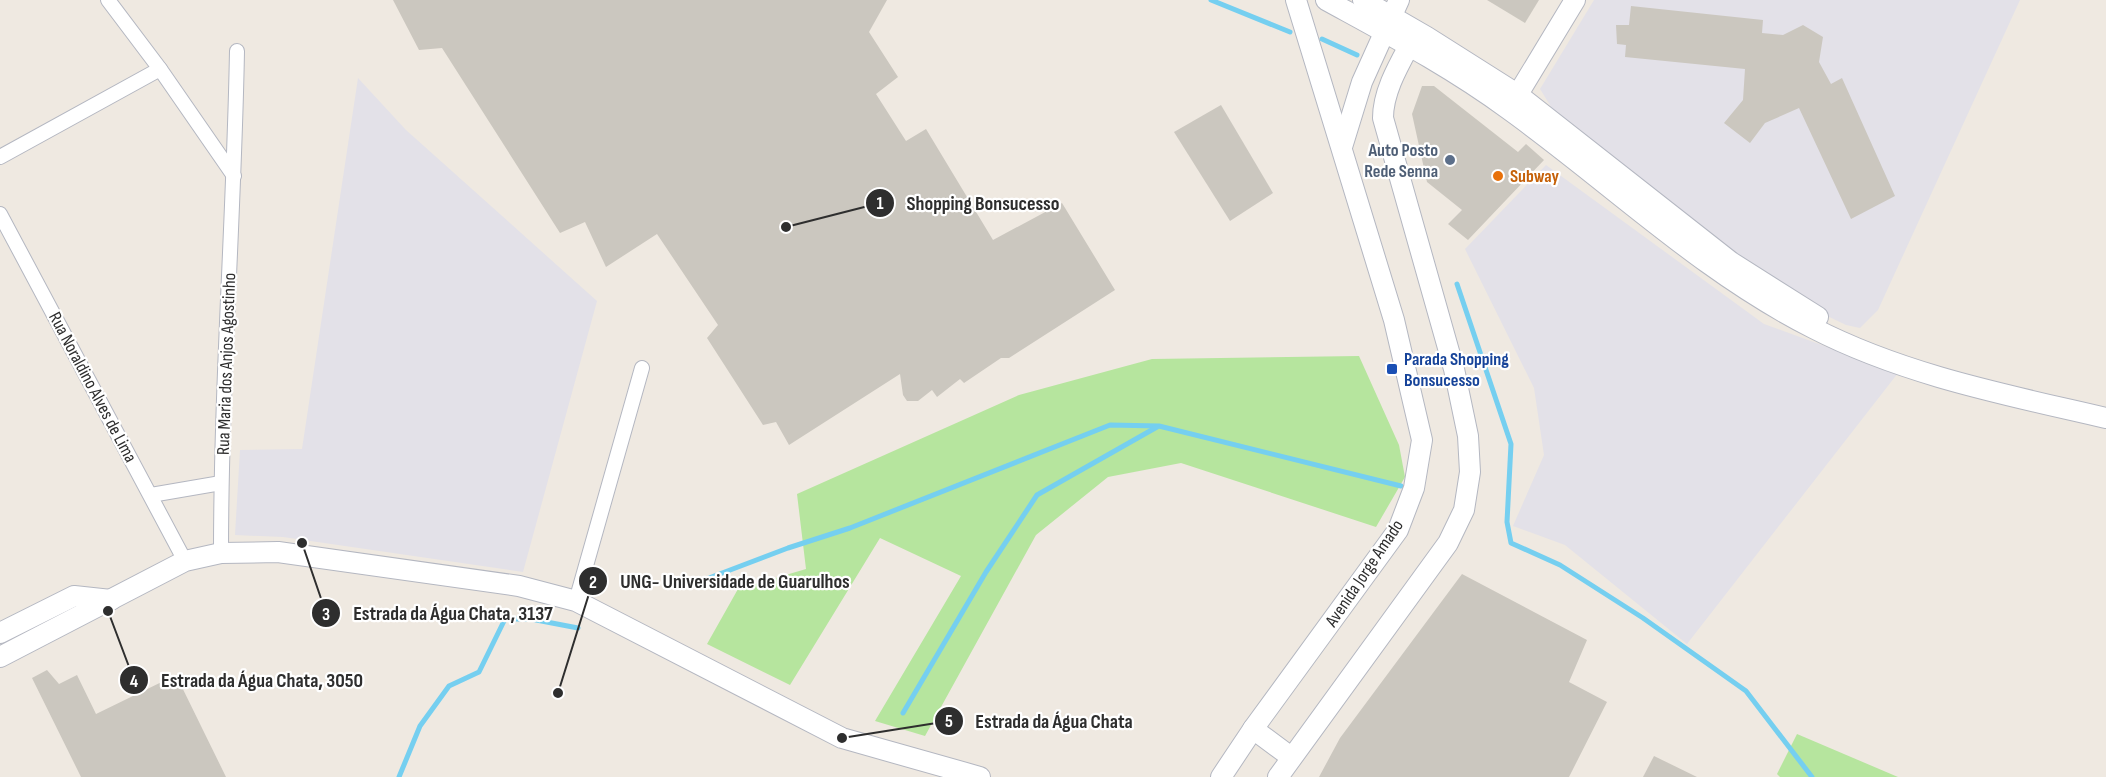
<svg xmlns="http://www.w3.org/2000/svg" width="2106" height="777" font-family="'Sofia Sans Condensed',sans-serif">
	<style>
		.industrial { fill: #e3e1e8 }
		.green { fill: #b6e59e }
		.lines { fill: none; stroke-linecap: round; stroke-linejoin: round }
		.stream { stroke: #75cff0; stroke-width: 5 }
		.building { fill: #cbc7bf }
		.street-casing { stroke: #b4b7c1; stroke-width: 16 }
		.secondary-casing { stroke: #b4b7c1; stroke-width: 22 }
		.street { stroke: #fff; stroke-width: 14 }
		.secondary { stroke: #fff; stroke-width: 20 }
		.service-dot { fill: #5c6f8a; stroke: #fff; stroke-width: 2 }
		.food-dot { fill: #e8710a; stroke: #fff; stroke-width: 2 }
		.transit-dot { fill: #1a4fb4; stroke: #fff; stroke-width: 2 }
		.labels { text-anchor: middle; stroke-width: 4.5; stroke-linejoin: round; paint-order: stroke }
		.service-label { font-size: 18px; font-weight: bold; fill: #4e5e75; stroke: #fff; text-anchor: end }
		.food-label { font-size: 18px; font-weight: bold; fill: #c56008; stroke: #fff; text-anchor: start }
		.transit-label { font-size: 18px; font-weight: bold; fill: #164399; stroke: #fff; text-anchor: start }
		.street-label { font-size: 18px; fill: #2e2e2e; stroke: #fff }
		.leader { fill: none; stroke: #2e2e2e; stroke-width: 2 }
		.callout-dot { fill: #2e2e2e; stroke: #fff; stroke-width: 2 }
		.mark-label { font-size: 18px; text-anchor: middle; font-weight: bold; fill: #fff }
		.callout-label { font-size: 20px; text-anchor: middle; font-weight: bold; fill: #2e2e2e; stroke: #fff; stroke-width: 4.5; stroke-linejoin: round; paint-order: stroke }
	</style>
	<rect width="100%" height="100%" fill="#efe9e1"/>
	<g class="industrial">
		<polygon points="1594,0 2020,0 1878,310 1860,328 1846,325 1819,312 1740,259 1558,118 1540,89"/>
		<polygon points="358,78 406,130 597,301 523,572 283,537 235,535 240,450 302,449"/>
		<polygon points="1546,165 1764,324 1898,373 1687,644 1565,545 1513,526 1544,455 1534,388 1465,249"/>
	</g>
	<g class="green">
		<polygon points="1359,356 1399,445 1405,477 1376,527 1181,463 1108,477 1036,535 925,736 875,721 961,576 880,538 790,685 707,644 738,589 806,569 797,494 1019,395 1152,359"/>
		<polygon points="1797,734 1898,777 1780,777 1777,774"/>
	</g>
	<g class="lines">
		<g class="stream">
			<polyline points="1211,0 1290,32"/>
			<polyline points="1322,39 1357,55"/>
			<polyline points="1457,284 1511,444 1507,522 1511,543 1560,565 1643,618 1746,691 1812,777"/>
			<polyline points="688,586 788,548 850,528 1110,425 1159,426 1401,486"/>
			<polyline points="903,713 986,572 1037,495 1157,427"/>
			<polyline points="399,777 420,726 449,686 479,672 505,619 531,619 578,628"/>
		</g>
	</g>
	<g class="building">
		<polygon points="393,0 887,0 869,32 898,77 876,94 906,141 926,129 993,240 1062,203 1115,290 1009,358 1001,358 964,383 960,379 937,397 932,390 918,401 907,401 903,395 900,374 789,445 776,422 763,425 707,338 718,325 657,234 606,267 585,222 560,233 442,48 419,50"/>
		<polygon points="1487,0 1539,0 1525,23"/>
		<polygon points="1631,6 1763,20 1762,33 1783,35 1803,25 1823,37 1819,62 1831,84 1842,78 1895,196 1851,219 1799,108 1765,123 1750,143 1724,123 1743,100 1745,69 1625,57 1626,45 1617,44 1616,25 1629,25"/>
		<polygon points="1422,86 1434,86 1518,152 1526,144 1544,160 1468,240 1448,224 1462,210 1427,182 1412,114"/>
		<polygon points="1221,105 1273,193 1230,221 1174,132"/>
		<polygon points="1462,574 1587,640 1569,682 1607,702 1569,777 1319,777 1340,738"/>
		<polygon points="47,670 59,684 77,675 96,714 176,675 226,777 81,777 32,678"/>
		<polygon points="1654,756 1697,777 1643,777"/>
	</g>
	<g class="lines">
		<g class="street-casing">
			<g id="street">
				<polyline points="108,0 160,69 234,176"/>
				<polyline points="0,157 160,69"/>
				<polyline points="0,214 185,561"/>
				<polyline points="151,495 221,483"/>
				<path d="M221,553C221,385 234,218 237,51"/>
				<polyline points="576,601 642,368"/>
			</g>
		</g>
		<g class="secondary-casing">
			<g id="secondary">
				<path d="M1326,0C1388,34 1451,67 1508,109C1610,182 1700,271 1813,328C1904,375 2007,395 2106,418"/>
				<polyline points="1363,0 1427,37 1517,94 1731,262 1818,317"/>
				<polyline points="1512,104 1575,0"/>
				<polyline points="1342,147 1362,82 1399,0"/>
				<polyline points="0,633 74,596 111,600"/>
				<polyline points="0,657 185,561 221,553 278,552 519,586 576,601 842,738 980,777"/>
				<polyline points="1253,729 1291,757"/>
				<polyline points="1221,777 1253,729 1398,530 1414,488 1422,440 1394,320 1296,0"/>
				<path d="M1278,777L1448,543L1464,510L1470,472L1468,436L1454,369L1383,118C1383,93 1397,68 1409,46"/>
			</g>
		</g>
		<use href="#street" class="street"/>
		<use href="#secondary" class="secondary"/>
	</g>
	<circle class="service-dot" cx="1450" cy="160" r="6"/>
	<circle class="food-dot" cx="1498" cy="176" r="6"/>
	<rect class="transit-dot" x="1386" y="363" width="12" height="12" rx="3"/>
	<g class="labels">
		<g class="service-label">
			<text x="1438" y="156">Auto Posto<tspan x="1438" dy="21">Rede Senna</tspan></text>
		</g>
		<g class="food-label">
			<text x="1510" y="182">Subway</text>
		</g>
		<g class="transit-label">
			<text x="1404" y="365">Parada Shopping<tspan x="1404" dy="21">Bonsucesso</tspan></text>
		</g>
		<g class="street-label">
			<text transform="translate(226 364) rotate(-88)" y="6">Rua Maria dos Anjos Agostinho</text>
			<text transform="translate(93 387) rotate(62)" y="6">Rua Noraldino Alves de Lima</text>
			<text transform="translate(1364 573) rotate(-56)" y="6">Avenida Jorge Amado</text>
		</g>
	</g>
	<path class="leader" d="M786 227L880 203M558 693L593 581M302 543L326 613M108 611L134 680M842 738L949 721"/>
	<g class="callout-dot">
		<circle cx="786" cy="227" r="6"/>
		<circle cx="558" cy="693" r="6"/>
		<circle cx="302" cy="543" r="6"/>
		<circle cx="108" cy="611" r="6"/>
		<circle cx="842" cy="738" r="6"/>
		<circle cx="880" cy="203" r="15"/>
		<circle cx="593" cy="581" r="15"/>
		<circle cx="326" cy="613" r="15"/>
		<circle cx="134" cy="680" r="15"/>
		<circle cx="949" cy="721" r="15"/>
	</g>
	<g class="mark-label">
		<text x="880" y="209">1</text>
		<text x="593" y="588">2</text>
		<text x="326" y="620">3</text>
		<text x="134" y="687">4</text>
		<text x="949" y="727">5</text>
	</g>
	<g class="callout-label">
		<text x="983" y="210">Shopping Bonsucesso</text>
		<text x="735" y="588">UNG- Universidade de Guarulhos</text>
		<text x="453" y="620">Estrada da Água Chata, 3137</text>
		<text x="262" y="687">Estrada da Água Chata, 3050</text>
		<text x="1054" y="728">Estrada da Água Chata</text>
	</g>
</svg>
